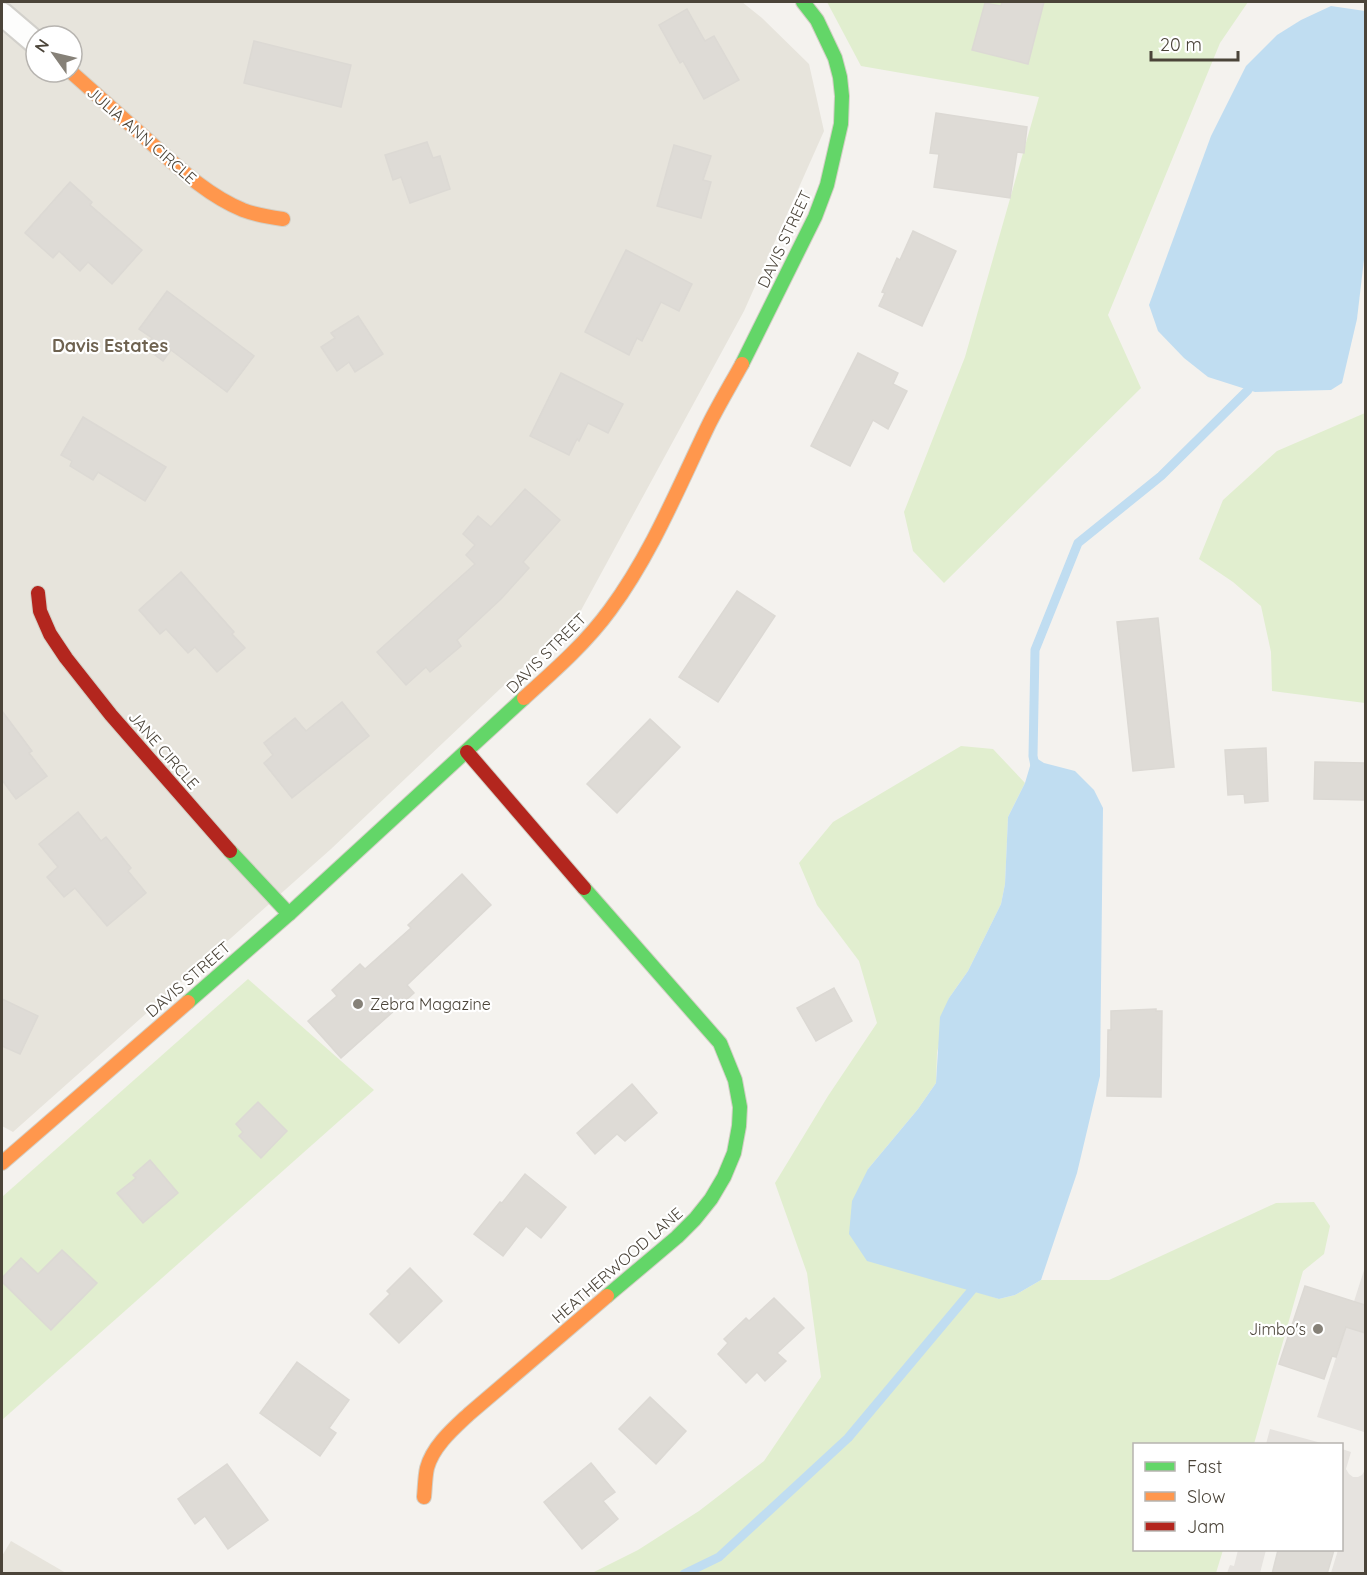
<svg xmlns="http://www.w3.org/2000/svg" width="1367" height="1575" font-family="Quicksand,sans-serif">
	<style>
		.residential { fill: #e7e4dc; fill-rule: evenodd }
		.green { fill: #e1eecf }
		.parking { fill: #e6e3df }
		.water { fill: #c0ddf1 }
		.lines { fill: none; stroke-linecap: round; stroke-linejoin: round }
		.stream { stroke: #c0ddf1; stroke-width: 9 }
		.building { fill: #dedbd6; stroke: #dcd9d4; stroke-width: 1.5 }
		.street-casing { stroke: #d2d0cb; stroke-width: 26 }
		.fast-casing { stroke: #d3cfc5; stroke-width: 16 }
		.slow-casing { stroke: #d3cfc5; stroke-width: 16 }
		.jam-casing { stroke: #d3cfc5; stroke-width: 16 }
		.street { stroke: #fdfdfc; stroke-width: 22 }
		.fast { stroke: #63d668; stroke-width: 14 }
		.slow { stroke: #ff974d; stroke-width: 14 }
		.jam { stroke: #b3261e; stroke-width: 14 }
		.poi-dot { fill: #868178; stroke: #fff; stroke-width: 2 }
		.labels { text-anchor: middle; stroke-width: 4.5; stroke-linejoin: round; paint-order: stroke }
		.street-label { font-size: 16px; fill: #4b4439; stroke: #fff }
		.poi-label { font-size: 16px; fill: #4b4439; stroke: #fff; text-anchor: start }
		.neighbourhood-label { font-size: 18px; font-weight: bold; fill: #6e6250; stroke: #fff }
	</style>
	<rect width="100%" height="100%" fill="#f4f2ee"/>
	<g class="residential">
		<path d="M2,2H742L762,18L809,64L824,131L744,311L579,614L331,849L13,1132L2,1126ZM36,36H72V72H36Z"/>
		<polygon points="11,1541 66,1573 2,1573 2,1556"/>
	</g>
	<g class="green">
		<polygon points="827,2 1248,2 1220,43 1108,315 1141,388 944,583 913,551 904,512 965,357 1039,97 861,66"/>
		<polygon points="1365,413 1365,703 1272,691 1271,652 1261,606 1233,582 1199,559 1223,500 1277,451"/>
		<polygon points="961,746 993,749 1025,783 1008,817 1005,884 1001,904 968,971 949,998 937,1053 936,1083 918,1109 868,1169 972,1290 999,1299 1015,1295 1041,1280 1109,1280 1276,1203 1314,1202 1330,1226 1324,1254 1303,1271 1254,1444 1134,1444 1134,1550 1223,1550 1216,1573 590,1574 638,1550 699,1511 764,1461 821,1377 807,1273 775,1183 828,1096 877,1023 859,961 817,905 799,863 833,822"/>
		<polygon points="248,979 374,1090 2,1420 2,1197"/>
	</g>
	<g class="parking">
		<polygon points="1365,1267 1365,1433 1364,1432 1317,1417"/>
		<polygon points="1270,1429 1325,1444 1266,1444"/>
		<polygon points="1342,1449 1351,1452 1346,1469 1349,1474 1353,1477 1358,1477 1362,1475 1365,1470 1365,1573 1331,1573 1338,1550 1342,1550 1342,1537 1343,1531 1342,1530"/>
		<polygon points="1238,1550 1266,1550 1260,1573 1227,1573 1230,1565 1234,1566"/>
	</g>
	<g class="water">
		<polygon points="1331,6 1365,11 1365,251 1357,319 1342,383 1331,390 1255,392 1208,377 1184,358 1158,331 1149,305 1211,136 1246,66 1277,35 1301,20"/>
		<polygon points="1033,756 1044,763 1075,771 1094,790 1103,808 1100,1076 1077,1173 1041,1280 1015,1295 999,1299 867,1261 849,1234 852,1201 868,1169 918,1109 936,1083 940,1017 949,998 968,971 1001,904 1005,884 1008,817 1025,783"/>
	</g>
	<g class="lines">
		<g class="stream">
			<polyline points="1035,766 1033,756 1035,650 1078,543 1161,476 1248,390"/>
			<polyline points="684,1574 719,1557 848,1438 972,1290 975,1281"/>
		</g>
	</g>
	<g class="building">
		<polygon points="1002,2 1044,2 1028,64 972,50 985,3 1001,6"/>
		<polygon points="687,9 705,41 714,36 739,80 704,99 683,61 680,63 659,25"/>
		<polygon points="254,41 351,65 341,107 244,83"/>
		<polygon points="936,113 1027,127 1024,153 1017,152 1010,198 934,187 939,154 930,153"/>
		<polygon points="427,142 433,158 440,156 450,189 410,203 401,177 393,180 385,155"/>
		<polygon points="674,145 711,156 703,180 711,182 701,218 657,206"/>
		<polygon points="70,182 92,202 90,205 142,250 112,284 88,262 80,271 59,251 53,258 25,233"/>
		<polygon points="913,231 956,251 922,326 879,306 885,293 882,292 897,258 900,260"/>
		<polygon points="626,250 692,284 679,311 661,302 642,341 637,338 629,355 585,332"/>
		<polygon points="167,291 254,356 227,392 171,350 163,361 144,347 152,338 139,329"/>
		<polygon points="358,316 383,354 355,372 349,362 337,371 321,347 335,338 331,333"/>
		<polygon points="858,353 898,373 893,384 907,391 888,429 873,420 850,466 811,446"/>
		<polygon points="561,373 623,404 608,433 588,423 579,441 577,439 569,455 530,436"/>
		<polygon points="83,417 166,467 145,501 98,472 93,480 70,466 72,461 61,455"/>
		<polygon points="525,489 560,520 523,562 529,568 501,599 457,640 461,646 430,672 426,667 406,685 377,652 475,564 466,555 475,545 463,534 478,516 491,527"/>
		<polygon points="181,572 234,632 232,634 245,648 217,672 195,647 188,653 166,629 160,634 139,610"/>
		<polygon points="737,591 775,616 718,702 679,677"/>
		<polygon points="1158,618 1174,767 1133,771 1117,622"/>
		<polygon points="342,702 369,736 292,798 264,763 273,755 264,743 295,718 306,731"/>
		<polygon points="2,711 32,751 29,753 47,776 16,799 2,780"/>
		<polygon points="650,719 680,747 617,813 587,784"/>
		<polygon points="1266,748 1268,801 1245,803 1244,794 1228,795 1225,750"/>
		<polygon points="1315,762 1365,763 1365,800 1314,799"/>
		<polygon points="78,812 101,841 106,837 131,868 128,871 146,893 107,926 75,888 64,897 47,877 58,867 39,844"/>
		<polygon points="462,874 491,905 407,985 414,993 341,1058 308,1021 337,996 332,990 360,964 365,969 411,928 408,925"/>
		<polygon points="834,988 852,1021 816,1041 797,1008"/>
		<polygon points="2,999 38,1016 20,1054 2,1046"/>
		<polygon points="1156,1009 1156,1011 1162,1011 1161,1097 1107,1096 1108,1030 1111,1030 1111,1011"/>
		<polygon points="632,1084 657,1113 625,1141 617,1134 595,1154 577,1133"/>
		<polygon points="258,1102 287,1131 261,1158 239,1136 243,1132 236,1124"/>
		<polygon points="150,1160 178,1193 143,1223 117,1193 136,1178 133,1175"/>
		<polygon points="525,1174 566,1207 541,1238 526,1226 503,1256 474,1234 500,1202 502,1203"/>
		<polygon points="62,1250 97,1283 51,1330 2,1282 2,1278 21,1258 38,1274"/>
		<polygon points="410,1268 442,1301 399,1343 370,1314 390,1294 387,1291"/>
		<polygon points="1305,1286 1365,1305 1365,1333 1346,1327 1336,1357 1332,1356 1324,1379 1279,1364"/>
		<polygon points="774,1298 804,1328 777,1353 786,1361 765,1381 757,1372 746,1383 718,1354 728,1343 724,1339 746,1318 749,1321"/>
		<polygon points="297,1362 349,1400 329,1428 336,1433 320,1456 260,1413"/>
		<polygon points="650,1397 686,1431 656,1464 619,1429"/>
		<polygon points="591,1463 615,1492 603,1501 618,1519 582,1549 544,1502"/>
		<polygon points="227,1464 268,1520 228,1549 205,1516 195,1524 178,1499"/>
		<polygon points="1278,1550 1334,1550 1327,1574 1272,1574"/>
	</g>
	<g class="lines">
		<g class="street-casing">
			<polyline id="street" points="2,14 36,43"/>
		</g>
		<g class="fast-casing">
			<g id="fast">
				<polyline points="742,364 815,217 827,185 841,124 842,96 840,77 835,58 817,20 803,2"/>
				<polyline points="230,851 289,914"/>
				<polyline points="584,888 720,1043 735,1080 740,1107 739,1126 734,1153 724,1177 711,1199 695,1219 677,1237 607,1296"/>
				<polyline points="188,1002 289,914 524,698"/>
			</g>
		</g>
		<g class="slow-casing">
			<g id="slow">
				<path d="M71,72C95,93 119,115 143,136C174,163 204,194 243,210C256,215 269,217 283,219"/>
				<path d="M524,698C554,671 586,643 610,610C652,553 678,488 709,424C719,404 731,384 742,364"/>
				<polyline points="2,1163 188,1002"/>
				<path d="M424,1497C425,1487 425,1477 427,1468C433,1446 453,1429 469,1414L607,1296"/>
			</g>
		</g>
		<g class="jam-casing">
			<g id="jam">
				<polyline points="38,593 40,611 50,634 66,658 111,715 230,851"/>
				<polyline points="467,752 584,888"/>
			</g>
		</g>
		<use href="#street" class="street"/>
		<use href="#fast" class="fast"/>
		<use href="#slow" class="slow"/>
		<use href="#jam" class="jam"/>
	</g>
	<g class="poi-dot">
		<circle cx="358" cy="1004" r="6"/>
		<circle cx="1318" cy="1329" r="6"/>
	</g>
	<g class="labels">
		<g class="street-label">
			<text transform="translate(142 135) rotate(41)" y="6">JULIA ANN CIRCLE</text>
			<text transform="translate(784 239) rotate(-65)" y="6">DAVIS STREET</text>
			<text transform="translate(546 653) rotate(-45)" y="6">DAVIS STREET</text>
			<text transform="translate(164 750) rotate(49)" y="6">JANE CIRCLE</text>
			<text transform="translate(188 979) rotate(-41)" y="6">DAVIS STREET</text>
			<text transform="translate(617 1265) rotate(-41)" y="6">HEATHERWOOD LANE</text>
		</g>
		<g class="poi-label">
			<text x="370" y="1010">Zebra Magazine</text>
			<text x="1306" y="1335" text-anchor="end">Jimbo's</text>
		</g>
		<g class="neighbourhood-label">
			<text x="110" y="352">Davis Estates</text>
		</g>
	</g>
	<rect width="1367" height="1575" fill="none" stroke="#4b4439" stroke-width="6"/>
	<rect x="1133" y="1443" width="210" height="108" fill="#ffffff" stroke="#b7b4b0" stroke-width="1.5"/>
	<rect x="1145" y="1462" width="30" height="9" fill="#63d668" stroke="#b7b4b0" stroke-width="1.5"/>
	<text x="1187" y="1473" font-size="18" fill="#4b4439">Fast</text>
	<rect x="1145" y="1492" width="30" height="9" fill="#ff974d" stroke="#b7b4b0" stroke-width="1.5"/>
	<text x="1187" y="1503" font-size="18" fill="#4b4439">Slow</text>
	<rect x="1145" y="1522" width="30" height="9" fill="#b3261e" stroke="#b7b4b0" stroke-width="1.5"/>
	<text x="1187" y="1533" font-size="18" fill="#4b4439">Jam</text>
	<g transform="translate(54 54) rotate(304)"><circle r="28" fill="#ffffff" stroke="#b7b4b0" stroke-width="1.5"/>
	<path d="M0-4.5L10 22L0 15L-10 22Z" fill="#868178"/>
	<text y="-9" font-size="16" font-weight="bold" text-anchor="middle" fill="#4b4439">N</text>
	</g>
	<path d="M1151 51v9h87v-9" fill="none" stroke="#4b4439" stroke-width="3"/>
	<text x="1160" y="51" font-size="18" fill="#4b4439" stroke="#ffffff" stroke-width="4.5" paint-order="stroke">20 m</text>
</svg>
